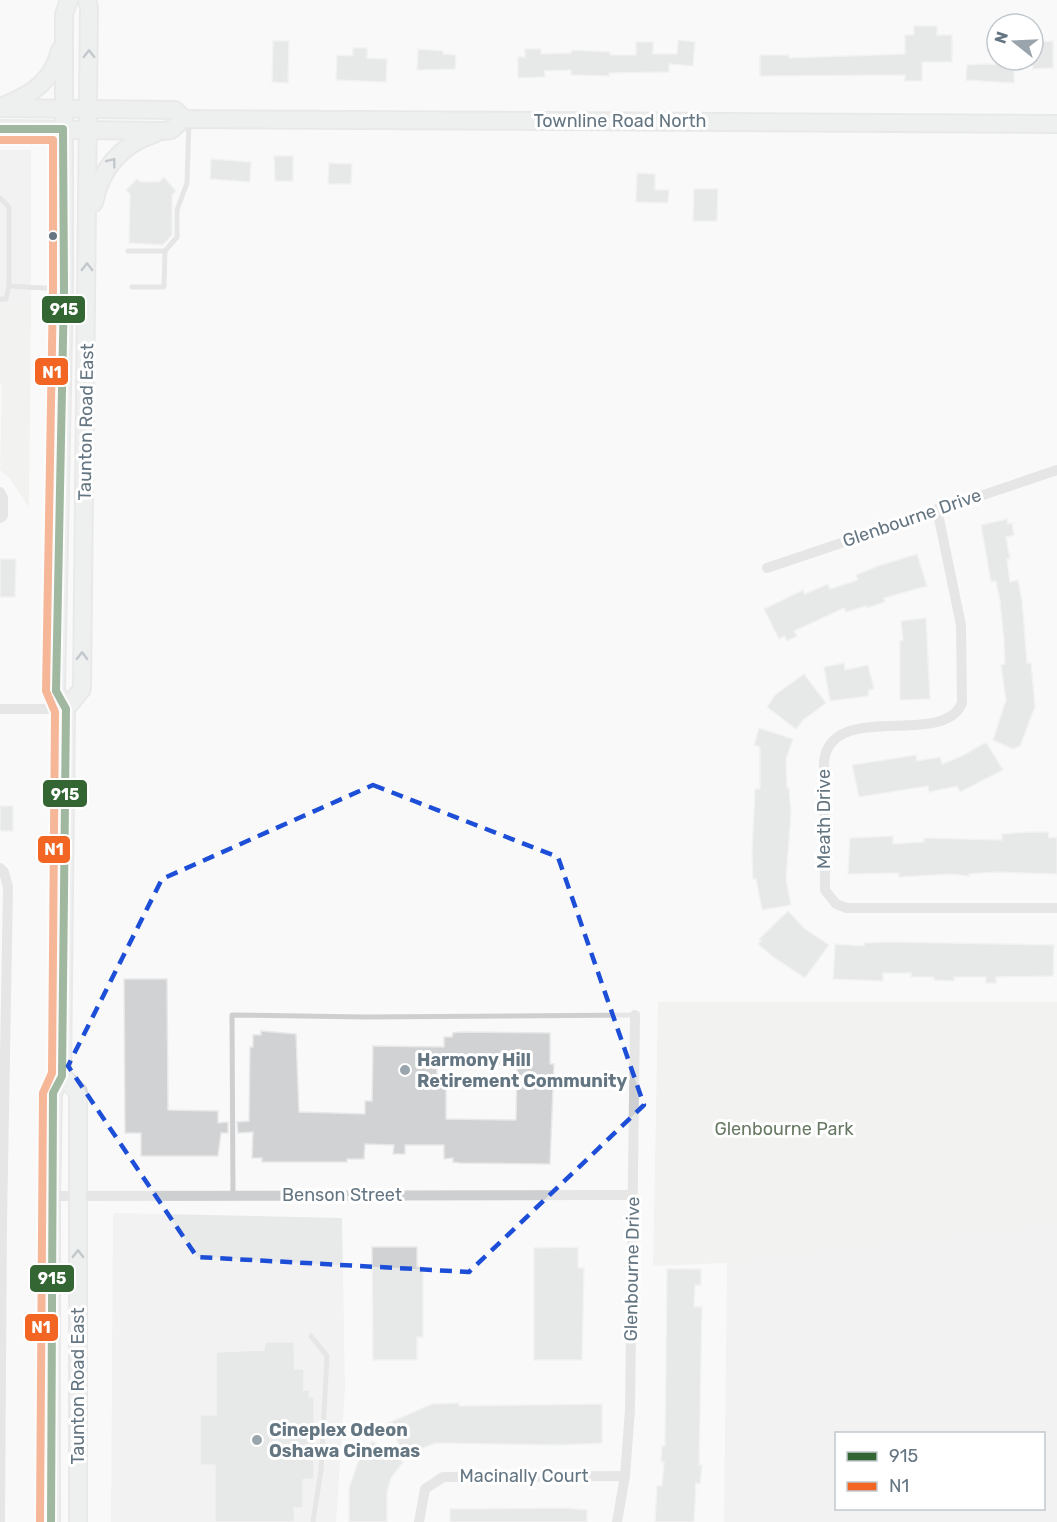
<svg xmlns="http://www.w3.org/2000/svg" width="1057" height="1522" font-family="Rubik,sans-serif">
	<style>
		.built { fill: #e8e9e9; fill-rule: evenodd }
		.green { fill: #e8ebe6 }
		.building { fill: #d0d2d3; stroke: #e8e8e8; stroke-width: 1.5; fill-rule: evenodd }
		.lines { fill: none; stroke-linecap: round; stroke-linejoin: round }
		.secondary-casing { stroke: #d5d6d7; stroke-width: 20 }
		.lane { stroke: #cecfd0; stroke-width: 5 }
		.street { stroke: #cecfd0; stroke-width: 10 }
		.secondary { stroke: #e1e2e2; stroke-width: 16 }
		.bus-1-casing { stroke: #fff; stroke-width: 12 }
		.bus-2-casing { stroke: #fff; stroke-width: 12 }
		.bus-1 { stroke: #363; stroke-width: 8 }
		.bus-2 { stroke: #f26522; stroke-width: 8 }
		.oneway { stroke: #7e8c96 }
		.marked { fill: none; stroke: #1d4ed8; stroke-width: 4.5; stroke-dasharray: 12 8; stroke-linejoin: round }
		.bus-dot { fill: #657683; stroke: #fff; stroke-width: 2 }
		.poi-dot { fill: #99a4ac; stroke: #fff; stroke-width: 2 }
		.labels { text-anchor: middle; stroke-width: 6; stroke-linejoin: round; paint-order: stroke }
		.street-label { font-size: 18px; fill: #657683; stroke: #fff }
		.poi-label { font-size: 18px; font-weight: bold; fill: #657683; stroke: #fff; text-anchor: start }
		.park-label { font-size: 18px; fill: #687a64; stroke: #fff }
		.line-badge { stroke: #fff; stroke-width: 2 }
		.badge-label { font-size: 16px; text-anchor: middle; font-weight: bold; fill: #fff }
	</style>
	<rect width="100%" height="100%" fill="#f9f9f9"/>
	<g class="built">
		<rect x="0" y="150" width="31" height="155"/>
		<polygon points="113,1213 342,1218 345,1386 336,1522 111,1522"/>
		<path d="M1057,1224V1522H724L727,1263ZM836,1434H1044V1508H836Z"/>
	</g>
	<g class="green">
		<polygon points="0,305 31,305 29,508 10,479 0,470 2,385 0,384"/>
		<polygon points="658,1002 1057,1002 1057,1224 727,1263 653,1266"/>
	</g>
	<g class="building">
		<polygon points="914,26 937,26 937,35 952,35 952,62 922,62 922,81 905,81 905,75 760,76 760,55 789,55 789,58 905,54 905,35 914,35"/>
		<polygon points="678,40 695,42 693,66 669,64 669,72 609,73 609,76 571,75 571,70 544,71 545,77 518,78 518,57 525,57 525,49 541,49 541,54 571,53 572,50 610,52 610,55 636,55 636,42 653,42 653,54 677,54"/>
		<polygon points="273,41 289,41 288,83 272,82"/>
		<polygon points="1053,41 1053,68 1033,69 1033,42"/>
		<polygon points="353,48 367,48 367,58 387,59 386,82 336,80 337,55 353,56"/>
		<polygon points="418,49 443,51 443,54 456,55 455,69 417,70"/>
		<polygon points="984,64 1014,65 1014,83 966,80 967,65"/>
		<polygon points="274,156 293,156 293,181 275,181"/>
		<polygon points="211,159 251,162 250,182 210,179"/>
		<polygon points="329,163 352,164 351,184 328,184"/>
		<polygon points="637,173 655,174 655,190 669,190 668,203 636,202"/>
		<polygon points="164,177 176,191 172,195 172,235 163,245 129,243 130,194 126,190 137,179 141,182 159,182"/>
		<polygon points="694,189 718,189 717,221 693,221"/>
		<polygon points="1007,519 1008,524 1012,523 1014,535 1006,537 1010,559 1007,559 1010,582 1018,580 1022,600 1027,663 1031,663 1035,707 1020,746 1013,749 993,740 1006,700 1001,665 1005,664 1004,641 1000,601 996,581 991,582 981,525"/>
		<polygon points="917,554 927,586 884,598 885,602 867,608 866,606 846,612 844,608 794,631 797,636 787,641 784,636 779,639 764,609 803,590 805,594 828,584 830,589 858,580 856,575 878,566"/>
		<polygon points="0,559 16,559 15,597 0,597"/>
		<polygon points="926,618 930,699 900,700 900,641 903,640 901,621"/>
		<polygon points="844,663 845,670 868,665 874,689 869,690 868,696 830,701 824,667"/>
		<polygon points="804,674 826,703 803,720 796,729 767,707 775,695"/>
		<polygon points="759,728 793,739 786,759 787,788 789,788 791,813 786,879 791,905 762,910 756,879 753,879 752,853 755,789 760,789 760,747 754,745"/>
		<polygon points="986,742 1003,770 960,792 957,786 929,792 928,786 859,797 852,765 916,755 917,761 940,757 942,764 964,755"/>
		<rect x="0" y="806" width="13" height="25"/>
		<polygon points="1029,832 1048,832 1049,838 1057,837 1057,874 996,872 969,874 969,876 950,874 899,877 899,873 848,874 850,838 893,836 893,844 924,842 924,838 1002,840 1002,834"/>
		<polygon points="788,911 805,929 829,945 805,978 773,957 758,944 761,941 759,939"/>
		<polygon points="889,942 1054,945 1053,976 996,977 996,983 986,983 986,977 954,977 954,981 934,980 934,977 911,977 911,973 883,973 883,981 833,979 835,944 864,946 864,943"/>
		<polygon points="124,979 167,979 168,1110 218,1111 218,1123 228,1122 228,1133 221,1133 218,1156 141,1156 141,1133 125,1133"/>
		<path d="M261,1031L296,1034L299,1112L365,1114V1101H372L373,1046L444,1047V1037H452L453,1033L460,1032L550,1033V1064H554L550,1164L460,1163L453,1162V1158L444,1159V1145H405V1154H393L394,1145L365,1144L364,1159H347V1162H262V1158H252L253,1132L238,1133L237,1122L249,1121L250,1047H253V1035H261ZM437,1063L517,1064L516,1120L446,1119V1085H437Z"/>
		<polygon points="372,1247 417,1247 417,1267 423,1267 423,1337 417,1337 417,1360 373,1360"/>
		<polygon points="578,1247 578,1268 584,1268 582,1360 534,1360 534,1248"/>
		<polygon points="667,1269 701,1269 701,1285 695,1285 694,1307 702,1307 699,1465 702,1465 700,1484 696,1483 694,1522 655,1522 657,1486 662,1486 664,1462 661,1462 662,1446 665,1446"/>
		<polygon points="265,1342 294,1342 295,1369 304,1369 304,1390 310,1390 309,1397 314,1397 314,1479 303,1480 303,1508 294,1508 295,1522 215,1522 215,1465 200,1465 200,1415 216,1415 216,1352 264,1350"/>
		<polygon points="459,1403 459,1406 602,1404 602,1443 563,1445 435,1443 405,1456 388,1423 432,1404"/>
		<polygon points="372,1441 403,1462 391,1478 387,1491 387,1522 349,1522 349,1488 358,1462"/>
		<polygon points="567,1508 587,1510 587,1522 450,1522 450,1509"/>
	</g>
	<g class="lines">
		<g class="secondary-casing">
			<g id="secondary">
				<path d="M5,105C33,94 53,80 60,50"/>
				<polyline points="0,108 175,110 184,119"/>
				<polyline points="0,129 163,131 171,130 184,119 1057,124"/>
				<path d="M94,203C101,168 121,145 154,134"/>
				<polyline points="66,709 82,689 89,8 87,0"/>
				<polyline points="62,1076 78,1092 78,1522"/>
				<polyline points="51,1522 51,1196 53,1093 62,1076 66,709 56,691 64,289 64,14 69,0"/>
			</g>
		</g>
		<g class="lane">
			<polyline points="0,198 9,207 9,286 62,289"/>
			<polyline points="128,251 165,251"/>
			<polyline points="132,287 164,287 165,251 177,237 177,210 187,183 189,120"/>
			<polyline points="0,299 6,299 9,286"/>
			<polyline points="233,1195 232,1015 365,1017 635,1015"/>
			<polyline points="311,1336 327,1356 321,1470 313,1522"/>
		</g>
		<g class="street">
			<polyline points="0,492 3,498 3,516 0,518"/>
			<path d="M937,509L961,625L962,703C943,749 832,699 824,761L825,890L836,904L847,908H1057"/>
			<polyline points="767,568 1057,470"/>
			<polyline points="0,709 66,709"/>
			<polyline points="0,868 4,872 8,887 2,1225 0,1522"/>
			<polyline points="51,1196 632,1195"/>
			<polyline points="419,1522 425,1489 443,1477 625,1476"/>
			<polyline points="617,1522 625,1476 630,1410 635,1015"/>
		</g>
		<use href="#secondary" class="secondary"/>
		<g class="bus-1-casing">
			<polyline id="bus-1" points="0,129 63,129 64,289 56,691 66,709 62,1076 53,1093 51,1522"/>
		</g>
		<g class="bus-2-casing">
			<polyline id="bus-2" points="0,140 53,140 53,289 46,691 55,712 52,1073 43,1093 40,1522"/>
		</g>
		<use href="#bus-1" class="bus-1"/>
		<use href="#bus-2" class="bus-2"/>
	</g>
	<defs><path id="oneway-chevron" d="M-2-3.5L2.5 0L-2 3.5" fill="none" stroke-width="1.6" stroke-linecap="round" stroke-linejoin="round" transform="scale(1.5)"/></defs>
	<g class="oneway">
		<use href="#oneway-chevron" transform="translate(89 54) rotate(-90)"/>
		<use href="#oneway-chevron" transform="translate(112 162) rotate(-52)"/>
		<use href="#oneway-chevron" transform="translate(87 267) rotate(-90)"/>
		<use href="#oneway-chevron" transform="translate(82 656) rotate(-89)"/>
		<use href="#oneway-chevron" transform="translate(78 1254) rotate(-90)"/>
	</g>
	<path d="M0 0H1057V1522H0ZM373,785L558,857L644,1105L469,1272L197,1257L68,1066L162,879Z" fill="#f9f9f9" fill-opacity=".55" fill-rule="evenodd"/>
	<path class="marked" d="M373,785L558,857L644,1105L469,1272L197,1257L68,1066L162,879Z"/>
	<circle class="bus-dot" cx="53" cy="236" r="5"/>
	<g class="poi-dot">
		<circle cx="405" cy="1070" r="6"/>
		<circle cx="257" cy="1440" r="6"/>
	</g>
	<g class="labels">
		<g class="street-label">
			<text x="620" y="127">Townline Road North</text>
			<text transform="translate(86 422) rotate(-89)" y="6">Taunton Road East</text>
			<text transform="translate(912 518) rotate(-19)" y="6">Glenbourne Drive</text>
			<text transform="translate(824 819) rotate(-90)" y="6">Meath Drive</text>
			<text x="342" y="1201">Benson Street</text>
			<text transform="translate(632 1269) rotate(-89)" y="6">Glenbourne Drive</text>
			<text transform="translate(78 1386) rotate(-90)" y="6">Taunton Road East</text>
			<text x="524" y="1482">Macinally Court</text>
		</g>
		<g class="poi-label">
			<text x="417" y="1066">Harmony Hill<tspan x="417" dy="21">Retirement Community</tspan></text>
			<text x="269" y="1436">Cineplex Odeon<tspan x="269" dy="21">Oshawa Cinemas</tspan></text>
		</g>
		<g class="park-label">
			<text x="784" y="1135">Glenbourne Park</text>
		</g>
	</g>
	<g class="line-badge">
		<rect x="41" y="295" width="45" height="29" rx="6" fill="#363"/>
		<rect x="34" y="357" width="35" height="29" rx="6" fill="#f26522"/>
		<rect x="42" y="779" width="46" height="29" rx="6" fill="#363"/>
		<rect x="37" y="835" width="34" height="29" rx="6" fill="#f26522"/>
		<rect x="29" y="1264" width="46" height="29" rx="6" fill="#363"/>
		<rect x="24" y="1313" width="35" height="29" rx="6" fill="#f26522"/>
	</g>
	<g class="badge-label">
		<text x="64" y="315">915</text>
		<text x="52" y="378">N1</text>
		<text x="65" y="800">915</text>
		<text x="54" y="855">N1</text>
		<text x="52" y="1284">915</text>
		<text x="41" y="1333">N1</text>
	</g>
	<rect x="835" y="1432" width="210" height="78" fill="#ffffff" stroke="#c1c8cd" stroke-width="1.5"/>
	<rect x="847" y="1452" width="30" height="9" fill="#336633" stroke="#c1c8cd" stroke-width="1.5"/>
	<text x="889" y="1462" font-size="18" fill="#657683">915</text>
	<rect x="847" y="1482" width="30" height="9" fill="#f26522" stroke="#c1c8cd" stroke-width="1.5"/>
	<text x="889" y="1492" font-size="18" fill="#657683">N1</text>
	<g transform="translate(1015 42) rotate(288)"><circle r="28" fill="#ffffff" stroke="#c1c8cd" stroke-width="1.5"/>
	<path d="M0-4.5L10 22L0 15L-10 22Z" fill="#99a4ac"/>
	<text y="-9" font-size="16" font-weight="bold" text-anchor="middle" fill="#657683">N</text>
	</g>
</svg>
